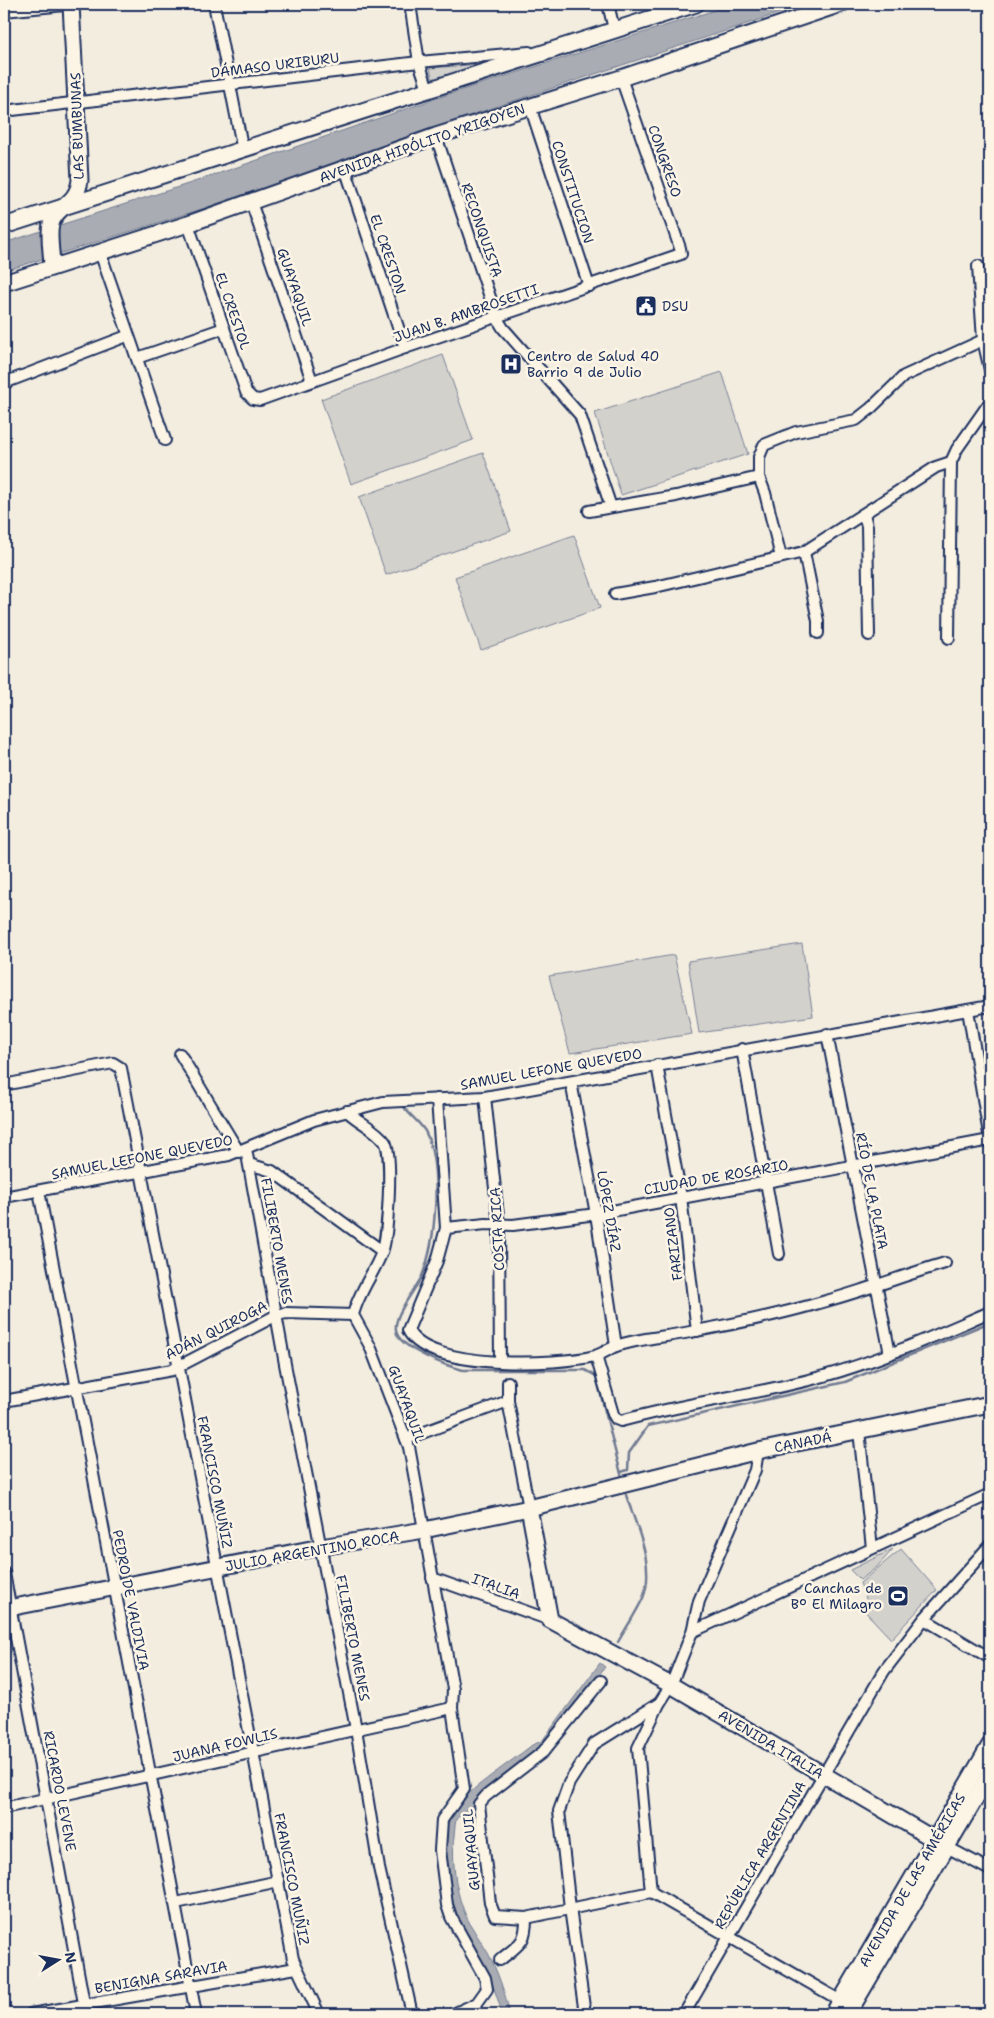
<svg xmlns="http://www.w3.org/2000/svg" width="994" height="2018" font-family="'Shantell Sans',sans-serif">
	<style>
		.green { fill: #d3d1cc; stroke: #778095 }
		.water { fill: #a9acb3; stroke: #707a91 }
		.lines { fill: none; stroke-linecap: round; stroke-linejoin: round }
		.stream { stroke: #707a91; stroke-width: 2.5 }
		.street-casing { stroke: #1b2f5e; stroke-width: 14 }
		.secondary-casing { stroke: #1b2f5e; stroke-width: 19 }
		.street { stroke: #fcf5e5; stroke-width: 10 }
		.secondary { stroke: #fcf5e5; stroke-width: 15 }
		.labels { text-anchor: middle; stroke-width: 5; stroke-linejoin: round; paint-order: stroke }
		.street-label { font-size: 14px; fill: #1b2f5e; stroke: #fcf5e5 }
		.poi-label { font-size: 14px; fill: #1b2f5e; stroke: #fcf5e5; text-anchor: start }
	</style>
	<rect width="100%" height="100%" fill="#f3ede0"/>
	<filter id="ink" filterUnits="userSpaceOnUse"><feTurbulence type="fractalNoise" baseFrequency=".02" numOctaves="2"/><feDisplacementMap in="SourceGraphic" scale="10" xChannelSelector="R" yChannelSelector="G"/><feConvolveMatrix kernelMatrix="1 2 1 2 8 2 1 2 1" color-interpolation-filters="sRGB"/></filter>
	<g filter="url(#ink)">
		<g class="green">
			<polygon points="495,63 433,81 430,68"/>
			<polygon points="443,355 473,440 351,484 321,399"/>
			<polygon points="722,372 748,454 621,495 595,413"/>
			<polygon points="483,453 511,531 386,575 359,497"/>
			<polygon points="574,535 600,608 481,650 455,577"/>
			<polygon points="802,944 813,1016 699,1033 688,961"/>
			<polygon points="674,955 692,1034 570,1053 549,976"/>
			<polygon points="893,1549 877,1567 860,1580 850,1570"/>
			<polygon points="901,1549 937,1590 891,1639 859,1605 867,1601 860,1583"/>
		</g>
		<g class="water">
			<polygon points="734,4 807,4 453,121 202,209 4,271 4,243 191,183 446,95"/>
			<path d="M600,1663L605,1667L545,1746L456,1819C451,1851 453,1886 466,1916C472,1929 481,1941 488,1953C498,1972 505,1993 510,2014H502C497,1994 489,1976 480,1957C474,1945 465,1934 460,1921C448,1893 434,1832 455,1807C472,1787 511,1762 532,1745L542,1741Z"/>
		</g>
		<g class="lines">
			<g class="stream">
				<path d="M404,1107C410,1116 422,1124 426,1133C442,1168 436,1242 422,1276C415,1291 390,1318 397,1334C404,1350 447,1366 463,1370H585L596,1376L621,1474"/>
				<polyline points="621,1472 628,1470 629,1453 648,1426 845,1382 990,1322"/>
				<path d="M618,1642C626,1628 636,1613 643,1598C656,1565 636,1526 626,1495"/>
			</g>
			<g class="street-casing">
				<g id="street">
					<polyline points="214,4 243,151"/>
					<polyline points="410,4 419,62 428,89"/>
					<polyline points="608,4 614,29"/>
					<polyline points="4,11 75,4"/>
					<polyline points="530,106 589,286"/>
					<polyline points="4,111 419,62 529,52"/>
					<polyline points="436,136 497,318 503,328 580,415 611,507"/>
					<polyline points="345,168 405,348"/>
					<polyline points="251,202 312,381"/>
					<polyline points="188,224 246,392 253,399 260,400 405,348 681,254 680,248 621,78"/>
					<polyline points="100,252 165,440"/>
					<polyline points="978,266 983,340 990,370"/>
					<polyline points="137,358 224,328"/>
					<polyline points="4,383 127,336"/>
					<polyline points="589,511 676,496 759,477"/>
					<polyline points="864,514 867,526 869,635"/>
					<polyline points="804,552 818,621 818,633"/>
					<polyline points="781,557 765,493 759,477 759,457 764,445 796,432 856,420 870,409 904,376 983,340"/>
					<polyline points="615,594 655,587 804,552 936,467 951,462 957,449 990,402"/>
					<polyline points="949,638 951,462"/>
					<polyline points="968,1010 990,1140"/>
					<polyline points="827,1034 890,1354"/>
					<polyline points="742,1049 779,1254"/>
					<polyline points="180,1054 239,1152"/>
					<polyline points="657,1065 681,1197 697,1331"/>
					<polyline points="571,1082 596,1214 616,1346"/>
					<polyline points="4,1085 113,1063 121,1068 293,1959 319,2014"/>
					<polyline points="485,1097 499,1225 500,1361"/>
					<path d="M437,1099L446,1228L437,1261L408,1330C427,1371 558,1365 595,1356C602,1354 609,1349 616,1346C639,1338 666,1337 690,1332C735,1324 782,1314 826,1301C866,1290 905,1275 945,1263"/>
					<path d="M347,1111C358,1122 376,1129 385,1142C393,1155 388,1237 382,1252C374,1273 358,1293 353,1315L370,1346L409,1447L453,1689L452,1708L464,1789L442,1820L440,1850L447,1905L451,1917L485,1978L487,1989L477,2003L453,2014"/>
					<polyline points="246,1149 285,1364 356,1729 379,1868 412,2014"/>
					<polyline points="249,1164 272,1171 382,1251"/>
					<polyline points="39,1191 196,2014"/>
					<polyline points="4,1197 229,1155 314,1120 383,1102 485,1097 990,1006"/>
					<polyline points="446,1228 486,1224 513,1225 596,1214 990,1140"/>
					<path d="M596,1356L613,1414L616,1419L621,1421C688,1402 757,1395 824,1376C881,1360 936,1335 990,1312"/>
					<polyline points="508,1382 508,1401 529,1508"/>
					<polyline points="4,1401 172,1370 277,1315 286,1313 353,1315"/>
					<polyline points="859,1431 872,1548"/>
					<polyline points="406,1439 508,1401"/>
					<polyline points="4,1573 86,2014"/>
					<polyline points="432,1578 550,1620"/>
					<polyline points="924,1619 990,1658"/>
					<polyline points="692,1632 990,1494"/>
					<polyline points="601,1681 543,1752 486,1796 479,1804 490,1903 495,1916 526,1918 651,1892 638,1748 659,1704 671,1685 692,1632 699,1601 755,1470 758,1451"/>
					<polyline points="4,1808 452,1708"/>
					<polyline points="947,1847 990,1870"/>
					<polyline points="651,1892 836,1998 844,2005"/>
					<polyline points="176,1903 279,1881"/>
					<path d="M500,1960C519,1944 526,1944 526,1918"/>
					<polyline points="31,2014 296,1968"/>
					<polyline points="585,2014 570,1908 559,1811 569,1783 594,1744 658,1704"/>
					<polyline points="684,2014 884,1671 924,1619 990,1545"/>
				</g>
			</g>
			<g class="secondary-casing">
				<g id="secondary">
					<polyline points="4,226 696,4"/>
					<path d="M52,267C52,254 48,236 51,224C56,205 77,206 80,180L71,4"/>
					<polyline points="4,283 188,224 436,136 621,78 841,4"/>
					<polyline points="529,1508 550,1620 671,1685 947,1847"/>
					<polyline points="4,1609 321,1547 424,1530 529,1508 758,1451 990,1404"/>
					<polyline points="833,2014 990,1745"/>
					<polyline points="848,2014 990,1774"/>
				</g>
			</g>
			<use href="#street" class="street"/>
			<use href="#secondary" class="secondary"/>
		</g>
	</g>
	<defs>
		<g id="civic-square" transform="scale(1.125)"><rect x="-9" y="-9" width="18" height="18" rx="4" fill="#1b2f5e" stroke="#fcf5e5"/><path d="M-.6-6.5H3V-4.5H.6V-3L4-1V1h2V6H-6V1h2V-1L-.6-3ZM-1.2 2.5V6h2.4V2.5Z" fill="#fff"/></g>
		<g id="hospital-square" transform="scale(1.125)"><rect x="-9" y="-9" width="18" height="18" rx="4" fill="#1b2f5e" stroke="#fcf5e5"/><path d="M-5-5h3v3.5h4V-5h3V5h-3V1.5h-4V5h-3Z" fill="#fff"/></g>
		<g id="stadium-square" transform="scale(1.125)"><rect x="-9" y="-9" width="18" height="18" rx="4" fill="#1b2f5e" stroke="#fcf5e5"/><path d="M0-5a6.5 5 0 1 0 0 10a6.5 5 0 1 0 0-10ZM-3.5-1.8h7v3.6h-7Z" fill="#fff"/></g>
	</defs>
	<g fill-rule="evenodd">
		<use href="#civic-square" x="646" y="306"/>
		<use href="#hospital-square" x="511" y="364"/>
		<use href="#stadium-square" x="898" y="1596"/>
	</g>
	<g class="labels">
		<g class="street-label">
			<text transform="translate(275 65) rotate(-7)" y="5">DÁMASO URIBURU</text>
			<text transform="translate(77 126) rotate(-92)" y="5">LAS BUMBUNAS</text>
			<text transform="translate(422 143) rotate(-19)" y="5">AVENIDA HIPÓLITO YRIGOYEN</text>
			<text transform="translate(665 161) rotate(71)" y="5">CONGRESO</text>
			<text transform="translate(573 192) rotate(72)" y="5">CONSTITUCION</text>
			<text transform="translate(482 230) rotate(71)" y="5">RECONQUISTA</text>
			<text transform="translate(388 254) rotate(71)" y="5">EL CRESTON</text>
			<text transform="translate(295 287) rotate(71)" y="5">GUAYAQUIL</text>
			<text transform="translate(233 311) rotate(71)" y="5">EL CRESTOL</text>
			<text transform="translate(466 313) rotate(-19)" y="5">JUAN B. AMBROSETTI</text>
			<text transform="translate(551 1069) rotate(-10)" y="5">SAMUEL LEFONE QUEVEDO</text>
			<text transform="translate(142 1157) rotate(-11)" y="5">SAMUEL LEFONE QUEVEDO</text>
			<text transform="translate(716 1177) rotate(-10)" y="5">CIUDAD DE ROSARIO</text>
			<text transform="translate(872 1191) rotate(79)" y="5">RÍO DE LA PLATA</text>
			<text transform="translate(609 1211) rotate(80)" y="5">LÓPEZ DÍAZ</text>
			<text transform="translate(497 1229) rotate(-93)" y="5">COSTA RICA</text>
			<text transform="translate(277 1241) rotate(80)" y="5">FILIBERTO MENES</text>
			<text transform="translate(673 1244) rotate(-97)" y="5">FARIZANO</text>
			<text transform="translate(216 1330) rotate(-27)" y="5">ADÁN QUIROGA</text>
			<text transform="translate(407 1404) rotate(70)" y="5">GUAYAQUIL</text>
			<text transform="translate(803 1442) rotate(-11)" y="5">CANADÁ</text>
			<text transform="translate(215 1482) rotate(79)" y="5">FRANCISCO MUÑIZ</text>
			<text transform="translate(312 1551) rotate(-10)" y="5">JULIO ARGENTINO ROCA</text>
			<text transform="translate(496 1586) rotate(20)" y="5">ITALIA</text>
			<text transform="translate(131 1600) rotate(79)" y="5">PEDRO DE VALDIVIA</text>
			<text transform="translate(353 1638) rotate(79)" y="5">FILIBERTO MENES</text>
			<text transform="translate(771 1744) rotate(31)" y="5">AVENIDA ITALIA</text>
			<text transform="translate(225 1745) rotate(-13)" y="5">JUANA FOWLIS</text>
			<text transform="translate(60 1791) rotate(79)" y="5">RICARDO LEVENE</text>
			<text transform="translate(471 1850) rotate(-95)" y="5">GUAYAQUIL</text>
			<text transform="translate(760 1855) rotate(-60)" y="5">REPÚBLICA ARGENTINA</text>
			<text transform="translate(292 1879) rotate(79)" y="5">FRANCISCO MUÑIZ</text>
			<text transform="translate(912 1880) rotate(-60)" y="5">AVENIDA DE LAS AMÉRICAS</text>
			<text transform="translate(161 1977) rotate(-10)" y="5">BENIGNA SARAVIA</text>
		</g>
		<g class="poi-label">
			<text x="662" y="311">DSU</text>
			<text x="527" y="361">Centro de Salud 40<tspan x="527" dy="16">Barrio 9 de Julio</tspan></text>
			<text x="882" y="1593" text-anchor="end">Canchas de<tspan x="882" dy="16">B° El Milagro</tspan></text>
		</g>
	</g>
	<rect width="994" height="2018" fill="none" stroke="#fcf5e5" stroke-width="20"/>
	<rect x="10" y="10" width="974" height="1998" fill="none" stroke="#1b2f5e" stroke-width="2" filter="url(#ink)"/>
	<g transform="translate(58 1960) rotate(79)" stroke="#fcf5e5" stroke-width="4" paint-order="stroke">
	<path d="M0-4L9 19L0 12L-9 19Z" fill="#1b2f5e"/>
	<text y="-8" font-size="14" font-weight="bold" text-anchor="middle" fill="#1b2f5e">N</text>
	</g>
</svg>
